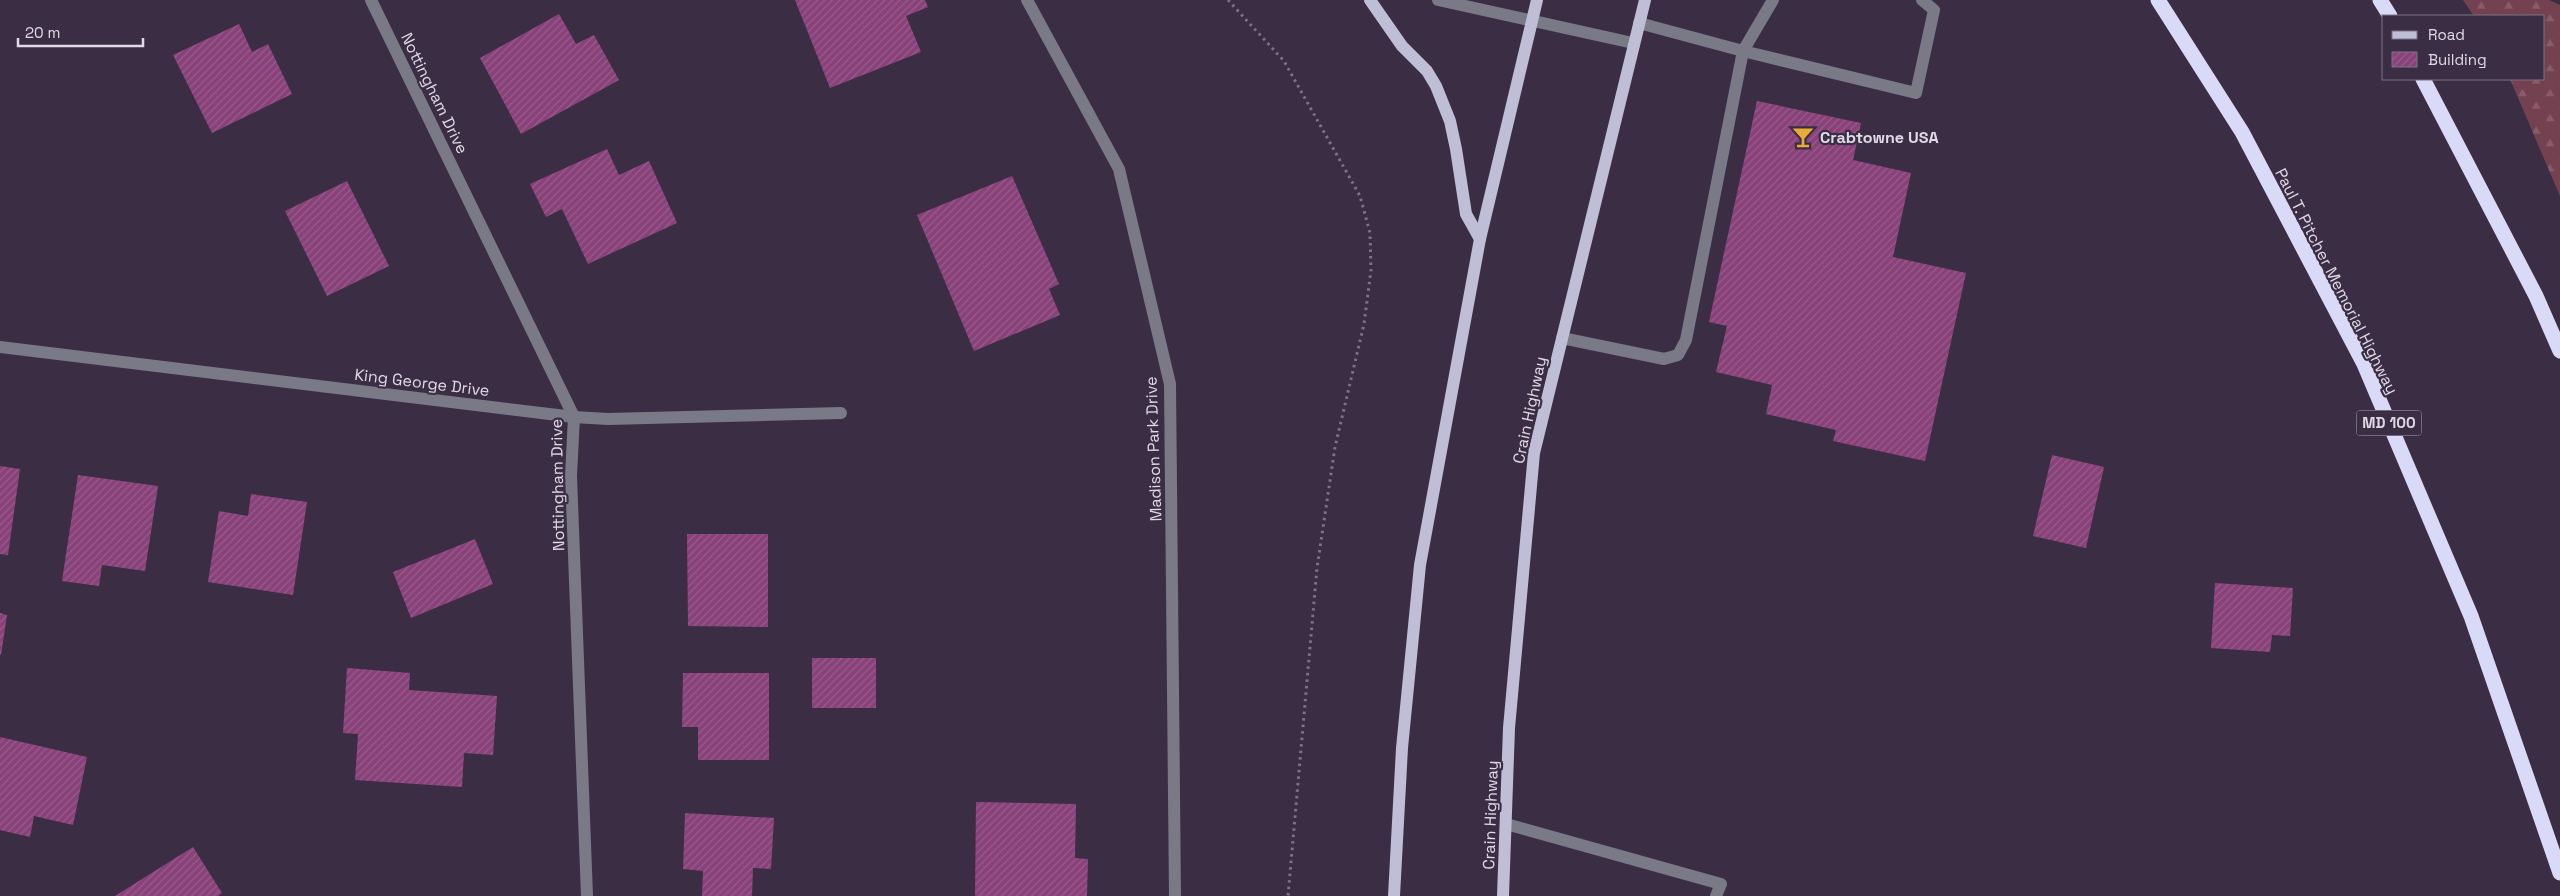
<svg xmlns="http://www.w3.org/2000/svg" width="2560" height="896" font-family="'Space Grotesk',sans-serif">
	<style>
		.forest { fill: url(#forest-firs) }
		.building { fill: url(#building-hatch) }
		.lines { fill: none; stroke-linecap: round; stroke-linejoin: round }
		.path { stroke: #7d7385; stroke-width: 3; stroke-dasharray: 2.5 4; stroke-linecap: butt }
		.minor { stroke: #797a86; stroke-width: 12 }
		.major { stroke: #bebfd7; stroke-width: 12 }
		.highway { stroke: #d9daf8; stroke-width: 15 }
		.labels { text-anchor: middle; stroke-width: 4.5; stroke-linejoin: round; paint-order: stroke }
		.shield { fill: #3b2e44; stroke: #aea6b5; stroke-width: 1 }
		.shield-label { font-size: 15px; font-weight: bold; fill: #e0d9e6 }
		.street-label { font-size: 16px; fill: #e0d9e6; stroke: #3b2e44 }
		.poi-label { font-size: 16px; font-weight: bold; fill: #e0d9e6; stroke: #3b2e44; text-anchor: start }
	</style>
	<defs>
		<pattern id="forest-firs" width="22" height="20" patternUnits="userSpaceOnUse" patternTransform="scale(1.25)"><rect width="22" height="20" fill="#744150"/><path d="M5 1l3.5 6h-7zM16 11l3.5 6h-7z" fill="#885c69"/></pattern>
		<pattern id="building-hatch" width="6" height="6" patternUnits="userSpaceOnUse" patternTransform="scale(1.25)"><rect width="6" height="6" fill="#894179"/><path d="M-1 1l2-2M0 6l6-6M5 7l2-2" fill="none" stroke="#995c8c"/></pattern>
	</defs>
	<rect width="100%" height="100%" fill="#3b2e44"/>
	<polygon class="forest" points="2463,0 2549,0 2560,5 2560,196 2510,79 2544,79 2544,16 2474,16"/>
	<g class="building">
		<polygon points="795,0 925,0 928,7 906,16 921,52 830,88"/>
		<polygon points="559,14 576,44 594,35 619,80 521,134 480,58"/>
		<polygon points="239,24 252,52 268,44 292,94 212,133 173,55"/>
		<polygon points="1757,101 1861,123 1853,160 1911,173 1893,257 1966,273 1925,461 1833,441 1836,430 1766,414 1772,385 1716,372 1727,326 1709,322"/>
		<polygon points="607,149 619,175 649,161 677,223 588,264 562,209 546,217 530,184"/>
		<polygon points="1012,176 1059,284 1049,289 1060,315 974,351 917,215"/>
		<polygon points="347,181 389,266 327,296 285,211"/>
		<polygon points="2052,455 2104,467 2086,548 2033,536"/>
		<polygon points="0,466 20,469 8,555 0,554"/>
		<polygon points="78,475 158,486 145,571 102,565 99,586 62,581"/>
		<polygon points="251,494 307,502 293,595 208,582 219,511 248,516"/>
		<polygon points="687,534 768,534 768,627 688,626"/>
		<polygon points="475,539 493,584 411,618 393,572"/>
		<polygon points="2215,583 2293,588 2290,636 2272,635 2270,652 2211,648"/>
		<polygon points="0,613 7,615 1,655 0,655"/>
		<rect x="812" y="658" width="64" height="50"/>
		<polygon points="347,668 410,673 409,690 497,696 493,755 464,753 462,787 355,780 358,734 343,733"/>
		<polygon points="683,673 769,673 769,760 698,760 698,727 682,727"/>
		<polygon points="0,737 87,757 73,825 34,816 30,837 0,830"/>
		<polygon points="976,802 1076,804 1075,858 1088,859 1087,896 975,896"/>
		<polygon points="685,813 774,818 771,869 753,868 752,896 702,896 703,871 683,869"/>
		<polygon points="193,847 222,893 218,896 115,896"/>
	</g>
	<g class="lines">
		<polyline class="path" points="1228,0 1284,61 1360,196 1370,233 1371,270 1364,324 1335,447 1317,568 1288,896"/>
		<g class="minor">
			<polyline points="371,0 574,417 571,476 587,896"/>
			<polyline points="1027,0 1119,169 1170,384 1175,896"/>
			<polyline points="1438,0 1633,43"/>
			<polyline points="1773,0 1743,51 1916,93 1934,10 1922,0"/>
			<polyline points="1562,338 1664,359 1678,355 1686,340 1743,51 1639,23"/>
			<polyline points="0,347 574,417 608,419 841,413"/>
			<polyline points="1506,824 1721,884 1716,896"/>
		</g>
		<g class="major">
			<polyline points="1370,0 1402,46 1427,71 1436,86 1450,121 1456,149 1466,214 1480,239"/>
			<polyline points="1394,896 1402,748 1420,565 1480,239 1537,0"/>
			<polyline points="1503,896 1509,728 1534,453 1645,0"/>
		</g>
		<g class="highway">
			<polyline points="2158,0 2242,132 2364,364 2471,616 2560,873"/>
			<polyline points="2380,0 2390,16"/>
			<polyline points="2423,79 2536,296 2560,351"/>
		</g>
	</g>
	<defs>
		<g id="bar-bare" transform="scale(1.725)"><path d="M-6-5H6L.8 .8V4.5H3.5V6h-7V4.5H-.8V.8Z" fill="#e7ac37" stroke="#3b2e44" stroke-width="2.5" paint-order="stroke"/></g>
	</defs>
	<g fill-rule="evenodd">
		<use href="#bar-bare" x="1803" y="137"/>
	</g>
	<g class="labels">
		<rect class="shield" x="2356.5" y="410.5" width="65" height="25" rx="4"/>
		<g class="shield-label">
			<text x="2389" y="428">MD 100</text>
		</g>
		<g class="street-label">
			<text transform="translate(435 93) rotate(64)" y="6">Nottingham Drive</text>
			<text transform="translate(2337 281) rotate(63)" y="6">Paul T. Pitcher Memorial Highway</text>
			<text transform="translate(422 382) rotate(7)" y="6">King George Drive</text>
			<text transform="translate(1529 410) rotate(-78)" y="6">Crain Highway</text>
			<text transform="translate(1153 449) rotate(-92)" y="6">Madison Park Drive</text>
			<text transform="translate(557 485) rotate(-91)" y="6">Nottingham Drive</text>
			<text transform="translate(1490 815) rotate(-88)" y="6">Crain Highway</text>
		</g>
		<g class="poi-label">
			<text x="1820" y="143">Crabtowne USA</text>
		</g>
	</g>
	<rect x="2382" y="15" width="162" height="65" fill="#3b2e44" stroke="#7d7285"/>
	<rect x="2392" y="31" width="25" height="8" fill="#bebfd7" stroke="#7d7285"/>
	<text x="2428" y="40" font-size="15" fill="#e0d9e6">Road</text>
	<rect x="2392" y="52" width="25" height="15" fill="url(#building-hatch)" stroke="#7d7285"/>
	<text x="2428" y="65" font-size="15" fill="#e0d9e6">Building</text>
	<path d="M18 38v8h125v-8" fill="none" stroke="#e0d9e6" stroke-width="2.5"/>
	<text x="25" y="38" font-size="15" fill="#e0d9e6" stroke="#3b2e44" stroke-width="4" paint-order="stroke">20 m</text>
</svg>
